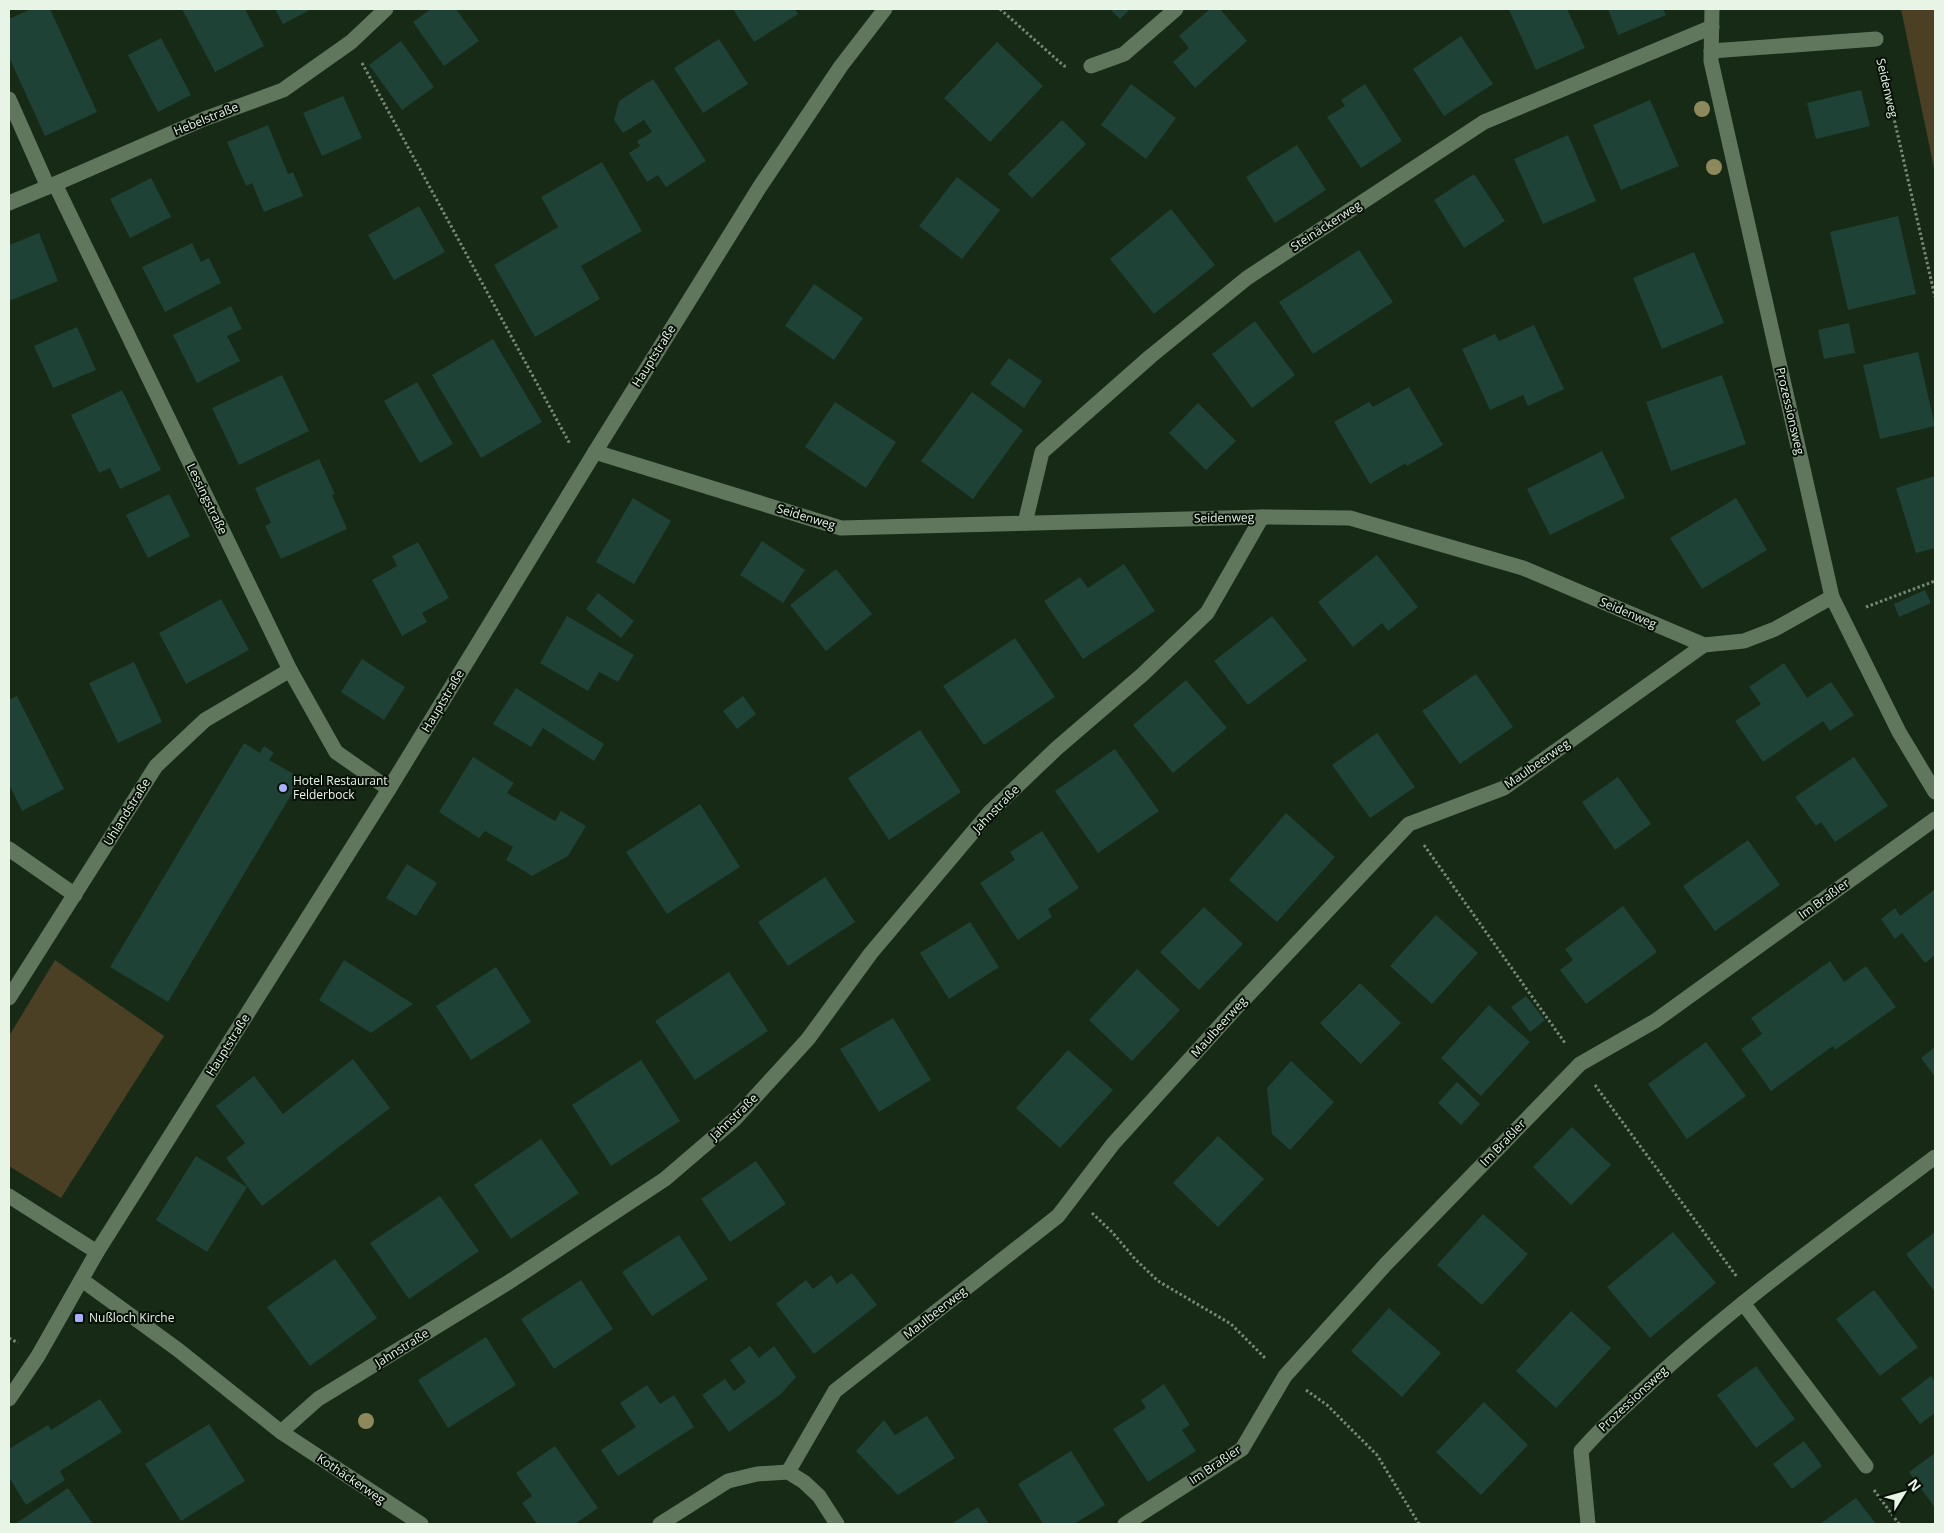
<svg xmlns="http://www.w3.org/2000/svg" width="1944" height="1533" font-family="'Open Sans',sans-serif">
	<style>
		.green { fill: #4b4023 }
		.building { fill: #1e4236 }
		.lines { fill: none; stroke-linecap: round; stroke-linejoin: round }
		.path { stroke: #788877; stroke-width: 3; stroke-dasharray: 2.5 2.5; stroke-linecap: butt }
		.service { stroke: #60775e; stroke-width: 15 }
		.minor { stroke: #60775e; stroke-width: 15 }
		.secondary { stroke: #60775e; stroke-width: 15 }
		.tree { fill: #8e895b }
		.poi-dot { fill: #aab0fc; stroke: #071007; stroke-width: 2 }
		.labels { text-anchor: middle; stroke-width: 4; stroke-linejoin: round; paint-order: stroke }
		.street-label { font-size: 12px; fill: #e7f4e6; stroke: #071007 }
		.poi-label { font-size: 12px; fill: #e7f4e6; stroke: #071007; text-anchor: start }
	</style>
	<rect width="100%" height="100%" fill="#162a15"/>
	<g class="green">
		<polygon points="1901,9 1935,9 1935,173"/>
		<polygon points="55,960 164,1036 61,1198 9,1166 9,1036"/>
	</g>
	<g class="building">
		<polygon points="31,9 50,9 97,112 45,136 9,57 9,19"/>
		<polygon points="182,9 245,9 264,46 215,72"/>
		<polygon points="275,9 312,9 283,24"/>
		<polygon points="431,9 456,9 479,41 444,66 413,22"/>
		<polygon points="733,9 795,9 798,14 754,42"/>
		<polygon points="1110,9 1130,9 1120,19"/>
		<polygon points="1210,9 1220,9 1247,41 1195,88 1173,62 1189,48 1179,36"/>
		<polygon points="1511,9 1567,9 1585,48 1536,70 1509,10"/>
		<polygon points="1608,9 1663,9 1666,15 1618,35"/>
		<polygon points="1461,36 1493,84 1444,116 1413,69"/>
		<polygon points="161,38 191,95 158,112 128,55"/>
		<polygon points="719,39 748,84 703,113 674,68"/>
		<polygon points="401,41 434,87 402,110 369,65"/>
		<polygon points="997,42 1043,86 990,142 944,98"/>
		<polygon points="653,79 706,161 666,187 658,175 647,182 629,153 640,146 637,141 652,132 644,120 623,133 614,120 619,101"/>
		<polygon points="1131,84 1176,118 1146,159 1101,125"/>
		<polygon points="1365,84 1402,141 1361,168 1327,117 1345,106 1341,100"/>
		<polygon points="1861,90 1870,126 1816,139 1807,103"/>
		<polygon points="343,96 362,138 322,156 303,113"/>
		<polygon points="1650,100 1679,166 1621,190 1593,125"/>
		<polygon points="1062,120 1086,144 1032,198 1008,174"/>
		<polygon points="268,125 288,174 293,172 303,196 264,212 252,183 246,186 227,142"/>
		<polygon points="1568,135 1596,201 1543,224 1514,159"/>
		<polygon points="1297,145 1326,190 1275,223 1246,177"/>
		<polygon points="602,162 642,231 581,266 600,299 535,337 494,265 558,227 541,197"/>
		<polygon points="1474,174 1505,221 1464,248 1434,200"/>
		<polygon points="957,177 1000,210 962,259 919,226"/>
		<polygon points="151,178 171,217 130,238 110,199"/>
		<polygon points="419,206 445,252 394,280 368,235"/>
		<polygon points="1171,209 1215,265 1154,314 1110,259"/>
		<polygon points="1898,216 1916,294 1848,310 1830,232"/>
		<polygon points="39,233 58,281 9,301 9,245"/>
		<polygon points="192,243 201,262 209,258 221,283 165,312 142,267"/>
		<polygon points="1359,250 1393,302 1313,354 1279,302"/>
		<polygon points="1694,252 1724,323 1662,349 1633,278"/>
		<polygon points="814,284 863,318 834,360 785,326"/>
		<polygon points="231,306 242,329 227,336 240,361 197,383 173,335"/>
		<polygon points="1255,321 1295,375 1252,408 1212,354"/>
		<polygon points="1849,323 1855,353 1824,359 1818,330"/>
		<polygon points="1534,325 1564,389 1528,406 1523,395 1490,410 1462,349 1495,334 1499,341"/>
		<polygon points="77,327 96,370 53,388 34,346"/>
		<polygon points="493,339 542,422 481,458 432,375"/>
		<polygon points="1918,352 1935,426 1880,439 1863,365"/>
		<polygon points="1009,358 1042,381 1024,408 990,384"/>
		<polygon points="282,375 309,431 239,465 212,408"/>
		<polygon points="1722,375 1746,444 1671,471 1646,402"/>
		<polygon points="417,382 453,444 420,463 384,401"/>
		<polygon points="1409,387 1443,445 1407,466 1406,463 1370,484 1334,422 1369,402 1373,407"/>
		<polygon points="122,390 161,470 120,489 110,468 99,473 71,415"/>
		<polygon points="972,392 1023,430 973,499 921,461"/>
		<polygon points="835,402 896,442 866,488 805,447"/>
		<polygon points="1198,403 1236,441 1206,470 1169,433"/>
		<polygon points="1602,451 1625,498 1550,535 1527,489"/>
		<polygon points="319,459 335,494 332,495 347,529 281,559 265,526 271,523 255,488"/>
		<polygon points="1935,476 1935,548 1916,553 1896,488"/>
		<polygon points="169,494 190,536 148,558 126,515"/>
		<polygon points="633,498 671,521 634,584 596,562"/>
		<polygon points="1736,498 1767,550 1702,589 1670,538"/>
		<polygon points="762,541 805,570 783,603 740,575"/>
		<polygon points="418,542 449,598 422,613 427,622 402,636 372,580 397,566 392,556"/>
		<polygon points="1377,555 1418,607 1388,631 1382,623 1353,647 1318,602"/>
		<polygon points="1124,564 1155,611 1083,659 1044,601 1080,577 1088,588"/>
		<polygon points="836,569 872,614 826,651 790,605"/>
		<polygon points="1925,590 1931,603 1899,617 1894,604"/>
		<polygon points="598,593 634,621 621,638 586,609"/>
		<polygon points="221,599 249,650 186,684 159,633"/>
		<polygon points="567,616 634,655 618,682 599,672 588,691 540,663"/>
		<polygon points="1272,616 1307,660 1248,705 1214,661"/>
		<polygon points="1015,638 1055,697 984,745 943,686"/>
		<polygon points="362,659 405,687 384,720 341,692"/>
		<polygon points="134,662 162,722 118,743 89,683"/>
		<polygon points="1784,663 1807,698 1831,682 1854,715 1830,731 1823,721 1763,762 1735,721 1761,704 1749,687"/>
		<polygon points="1476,674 1513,727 1460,764 1422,711"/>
		<polygon points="1186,680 1227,728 1173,773 1133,725"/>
		<polygon points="516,688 604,744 594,761 543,728 531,747 493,724"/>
		<polygon points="17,696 64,789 22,811 9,784 9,700"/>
		<polygon points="743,696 756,714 737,729 723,711"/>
		<polygon points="920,730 961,792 889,840 848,778"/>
		<polygon points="1377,733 1415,787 1370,818 1332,765"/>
		<polygon points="244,743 260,753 264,746 274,753 269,760 301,778 168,1002 110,967"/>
		<polygon points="1115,749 1159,811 1098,853 1055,791"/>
		<polygon points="473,757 514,783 507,793 555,821 561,811 586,826 568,856 532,876 506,860 513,847 485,831 479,838 439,812"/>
		<polygon points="1854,757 1888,806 1835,842 1821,822 1816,826 1795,797"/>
		<polygon points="1618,777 1651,824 1615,850 1582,802"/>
		<polygon points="700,804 740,867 667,914 626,852"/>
		<polygon points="1286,813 1335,857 1277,922 1229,880"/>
		<polygon points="1042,831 1079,888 1048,909 1052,917 1018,940 980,883 1015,860 1010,852"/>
		<polygon points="1748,840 1780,885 1715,931 1683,886"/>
		<polygon points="407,864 437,883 416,916 386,898"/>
		<polygon points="825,877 855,922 788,966 758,922"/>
		<polygon points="1934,890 1935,892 1935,955 1925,963 1902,933 1895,939 1881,919 1895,908 1900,916"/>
		<polygon points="1623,906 1657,952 1586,1004 1560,970 1573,960 1565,949"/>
		<polygon points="1204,907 1243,944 1199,990 1160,952"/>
		<polygon points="1436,915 1478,953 1432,1004 1390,966"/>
		<polygon points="970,922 999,967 949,999 920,953"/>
		<polygon points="344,960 413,1004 371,1033 319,1000"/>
		<polygon points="1830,961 1844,982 1866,966 1896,1007 1835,1050 1833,1046 1771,1091 1741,1049 1762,1034 1751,1018"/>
		<polygon points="496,967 531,1022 471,1060 436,1006"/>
		<polygon points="1137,969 1180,1010 1132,1061 1089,1020"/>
		<polygon points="729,972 768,1031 695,1080 655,1021"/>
		<polygon points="1360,983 1401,1023 1361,1064 1320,1023"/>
		<polygon points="1526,996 1545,1020 1530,1032 1511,1007"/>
		<polygon points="1489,1005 1530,1042 1481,1096 1441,1058"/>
		<polygon points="893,1018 931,1080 879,1112 840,1049"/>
		<polygon points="1706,1042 1746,1096 1687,1139 1648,1084"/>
		<polygon points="1935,1047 1935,1077 1921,1058"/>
		<polygon points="1068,1050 1113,1090 1060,1148 1016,1108"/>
		<polygon points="353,1059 390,1108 262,1206 226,1158 245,1143 216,1106 254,1076 283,1114"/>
		<polygon points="641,1060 680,1121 611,1166 572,1105"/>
		<polygon points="1291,1061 1334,1102 1290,1150 1272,1134 1267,1088"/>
		<polygon points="1457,1082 1480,1104 1461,1125 1438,1103"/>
		<polygon points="1572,1127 1611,1165 1571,1205 1533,1167"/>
		<polygon points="1218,1136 1264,1179 1218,1227 1173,1183"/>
		<polygon points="541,1139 579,1193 511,1239 474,1185"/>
		<polygon points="196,1156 247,1187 207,1252 156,1220"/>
		<polygon points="756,1161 786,1204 730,1242 701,1199"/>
		<polygon points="440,1196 479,1251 409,1299 370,1243"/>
		<polygon points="1483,1214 1528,1254 1482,1305 1437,1265"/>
		<polygon points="1673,1232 1716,1283 1650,1338 1607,1287"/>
		<polygon points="1935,1232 1935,1292 1906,1254"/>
		<polygon points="679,1235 708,1279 652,1316 622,1272"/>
		<polygon points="335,1259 377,1318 310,1366 267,1307"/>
		<polygon points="852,1273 877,1305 814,1354 776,1304 806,1280 813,1289 831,1275 837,1284"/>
		<polygon points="581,1280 613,1329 554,1369 521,1319"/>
		<polygon points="1874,1290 1918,1347 1880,1376 1836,1319"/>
		<polygon points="1389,1308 1441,1353 1402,1397 1351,1351"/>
		<polygon points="1571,1311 1611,1348 1556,1408 1516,1371"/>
		<polygon points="486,1337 516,1385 448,1428 418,1380"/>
		<polygon points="750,1346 759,1358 774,1346 796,1377 781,1394 729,1432 702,1395 725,1379 734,1391 746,1382 730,1360"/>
		<polygon points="1756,1366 1795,1419 1756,1448 1717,1395"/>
		<polygon points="1931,1376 1935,1382 1935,1413 1920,1424 1901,1399"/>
		<polygon points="1164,1384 1190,1425 1182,1430 1196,1451 1148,1482 1113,1429 1146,1408 1141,1400"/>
		<polygon points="647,1385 660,1404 674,1395 694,1427 618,1476 601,1450 636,1427 620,1403"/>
		<polygon points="100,1399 122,1432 60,1471 65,1480 26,1505 9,1477 9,1449 48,1425 51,1430"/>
		<polygon points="1484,1402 1528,1445 1481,1495 1436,1452"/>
		<polygon points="927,1416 955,1458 898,1495 856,1451 884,1420 895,1435"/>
		<polygon points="209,1424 245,1481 181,1521 145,1464"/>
		<polygon points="1804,1441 1822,1466 1792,1489 1773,1464"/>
		<polygon points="555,1446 598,1508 575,1524 537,1524 522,1503 532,1496 516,1473"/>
		<polygon points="1071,1451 1105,1505 1074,1524 1043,1524 1018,1484"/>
		<polygon points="1935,1453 1935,1508 1909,1472"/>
		<polygon points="68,1488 93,1524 15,1524"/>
		<polygon points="1856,1498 1876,1524 1820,1524"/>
		<polygon points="978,1507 989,1524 951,1524"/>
	</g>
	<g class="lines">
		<g class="path">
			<polyline points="1000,9 1064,66 1068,66"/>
			<polyline points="1881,62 1935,297"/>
			<polyline points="362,63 570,444"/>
			<polyline points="1866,607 1935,581"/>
			<polyline points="1424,845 1565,1043"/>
			<polyline points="1595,1085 1737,1277"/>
			<polyline points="1092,1213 1112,1232 1135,1259 1158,1281 1231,1324 1266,1359"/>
			<polyline points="9,1338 18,1343"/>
			<polyline points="1306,1390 1327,1405 1377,1455 1419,1524"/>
			<polyline points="1874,1490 1899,1524"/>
		</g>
		<g class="service">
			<polyline points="1711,51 1876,39"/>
			<polyline points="9,99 48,187"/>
		</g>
		<g class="minor">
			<polyline points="1712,9 1711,61 1832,597 1899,732 1935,792"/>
			<polyline points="1091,66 1124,54 1176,9"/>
			<polyline points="55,184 290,670 336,752 389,789"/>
			<polyline points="9,203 55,184 204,119 283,90 351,42 386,9"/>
			<polyline points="595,452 841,528 1262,517 1350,518 1523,568 1704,645 1744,641 1775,629 1832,597"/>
			<polyline points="1025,523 1042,452 1151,356 1247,278 1484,122 1712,27"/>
			<polyline points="9,849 75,895"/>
			<polyline points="9,998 156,766 205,720 290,670"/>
			<polyline points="9,1196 97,1252"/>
			<polyline points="82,1280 177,1349 281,1432 421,1524"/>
			<polyline points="1743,1303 1866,1466"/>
			<polyline points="281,1432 318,1399 509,1282 665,1179 735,1119 808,1039 871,953 989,813 1057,748 1142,675 1207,613 1262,517"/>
			<polyline points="788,1472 835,1391 1058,1216 1113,1144 1236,1008 1409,824 1504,788 1704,645"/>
			<polyline points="660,1524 728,1481 757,1474 788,1472 804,1482 819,1496 837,1524"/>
			<polyline points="1125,1524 1242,1449 1285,1376 1386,1264 1580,1064 1655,1021 1935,819"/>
			<path d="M1588,1524L1581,1451C1605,1423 1633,1399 1660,1374C1747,1295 1842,1227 1935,1157"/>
		</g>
		<polyline class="secondary" points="9,1399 38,1356 97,1252 389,789 595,452 759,188 841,66 885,9"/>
	</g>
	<g class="tree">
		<circle cx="1702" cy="109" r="8"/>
		<circle cx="1714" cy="167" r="8"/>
		<circle cx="366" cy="1421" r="8"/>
	</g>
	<g class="poi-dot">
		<circle cx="283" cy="788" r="5"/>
		<rect x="74" y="1313" width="10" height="10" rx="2.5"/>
	</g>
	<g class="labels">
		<g class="street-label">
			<text transform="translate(1887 88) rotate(77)" y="4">Seidenweg</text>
			<text transform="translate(206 119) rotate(-22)" y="4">Hebelstraße</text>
			<text transform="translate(1326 226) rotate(-33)" y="4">Steinäckerweg</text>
			<text transform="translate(654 356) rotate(-58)" y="4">Hauptstraße</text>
			<text transform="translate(1790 411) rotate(77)" y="4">Prozessionsweg</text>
			<text transform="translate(207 499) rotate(64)" y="4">Lessingstraße</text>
			<text transform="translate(806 517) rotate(17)" y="4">Seidenweg</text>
			<text transform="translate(1224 518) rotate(-1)" y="4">Seidenweg</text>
			<text transform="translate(1628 613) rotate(23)" y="4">Seidenweg</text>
			<text transform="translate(443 701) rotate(-59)" y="4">Hauptstraße</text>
			<text transform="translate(1537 764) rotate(-35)" y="4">Maulbeerweg</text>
			<text transform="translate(996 809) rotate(-46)" y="4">Jahnstraße</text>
			<text transform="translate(127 812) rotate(-58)" y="4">Uhlandstraße</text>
			<text transform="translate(1824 899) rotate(-36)" y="4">Im Braßler</text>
			<text transform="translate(1219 1027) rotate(-48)" y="4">Maulbeerweg</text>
			<text transform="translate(228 1045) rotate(-58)" y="4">Hauptstraße</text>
			<text transform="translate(734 1117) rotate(-44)" y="4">Jahnstraße</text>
			<text transform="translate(1503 1143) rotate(-46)" y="4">Im Braßler</text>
			<text transform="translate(935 1313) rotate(-38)" y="4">Maulbeerweg</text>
			<text transform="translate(402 1348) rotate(-32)" y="4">Jahnstraße</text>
			<text transform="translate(1633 1399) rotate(-43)" y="4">Prozessionsweg</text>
			<text transform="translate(1215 1465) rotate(-34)" y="4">Im Braßler</text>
			<text transform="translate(351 1479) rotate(34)" y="4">Kothäckerweg</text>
		</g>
		<g class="poi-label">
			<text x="293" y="785">Hotel Restaurant<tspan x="293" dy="14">Felderbock</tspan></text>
			<text x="89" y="1322">Nußloch Kirche</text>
		</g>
	</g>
	<rect width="1944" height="1533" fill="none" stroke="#e7f4e6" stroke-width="20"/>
	<g transform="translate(1904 1493) rotate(53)" stroke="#071007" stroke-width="4" paint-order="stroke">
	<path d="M0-4L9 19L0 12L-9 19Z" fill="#e7f4e6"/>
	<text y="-8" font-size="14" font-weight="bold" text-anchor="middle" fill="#e7f4e6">N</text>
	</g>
</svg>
